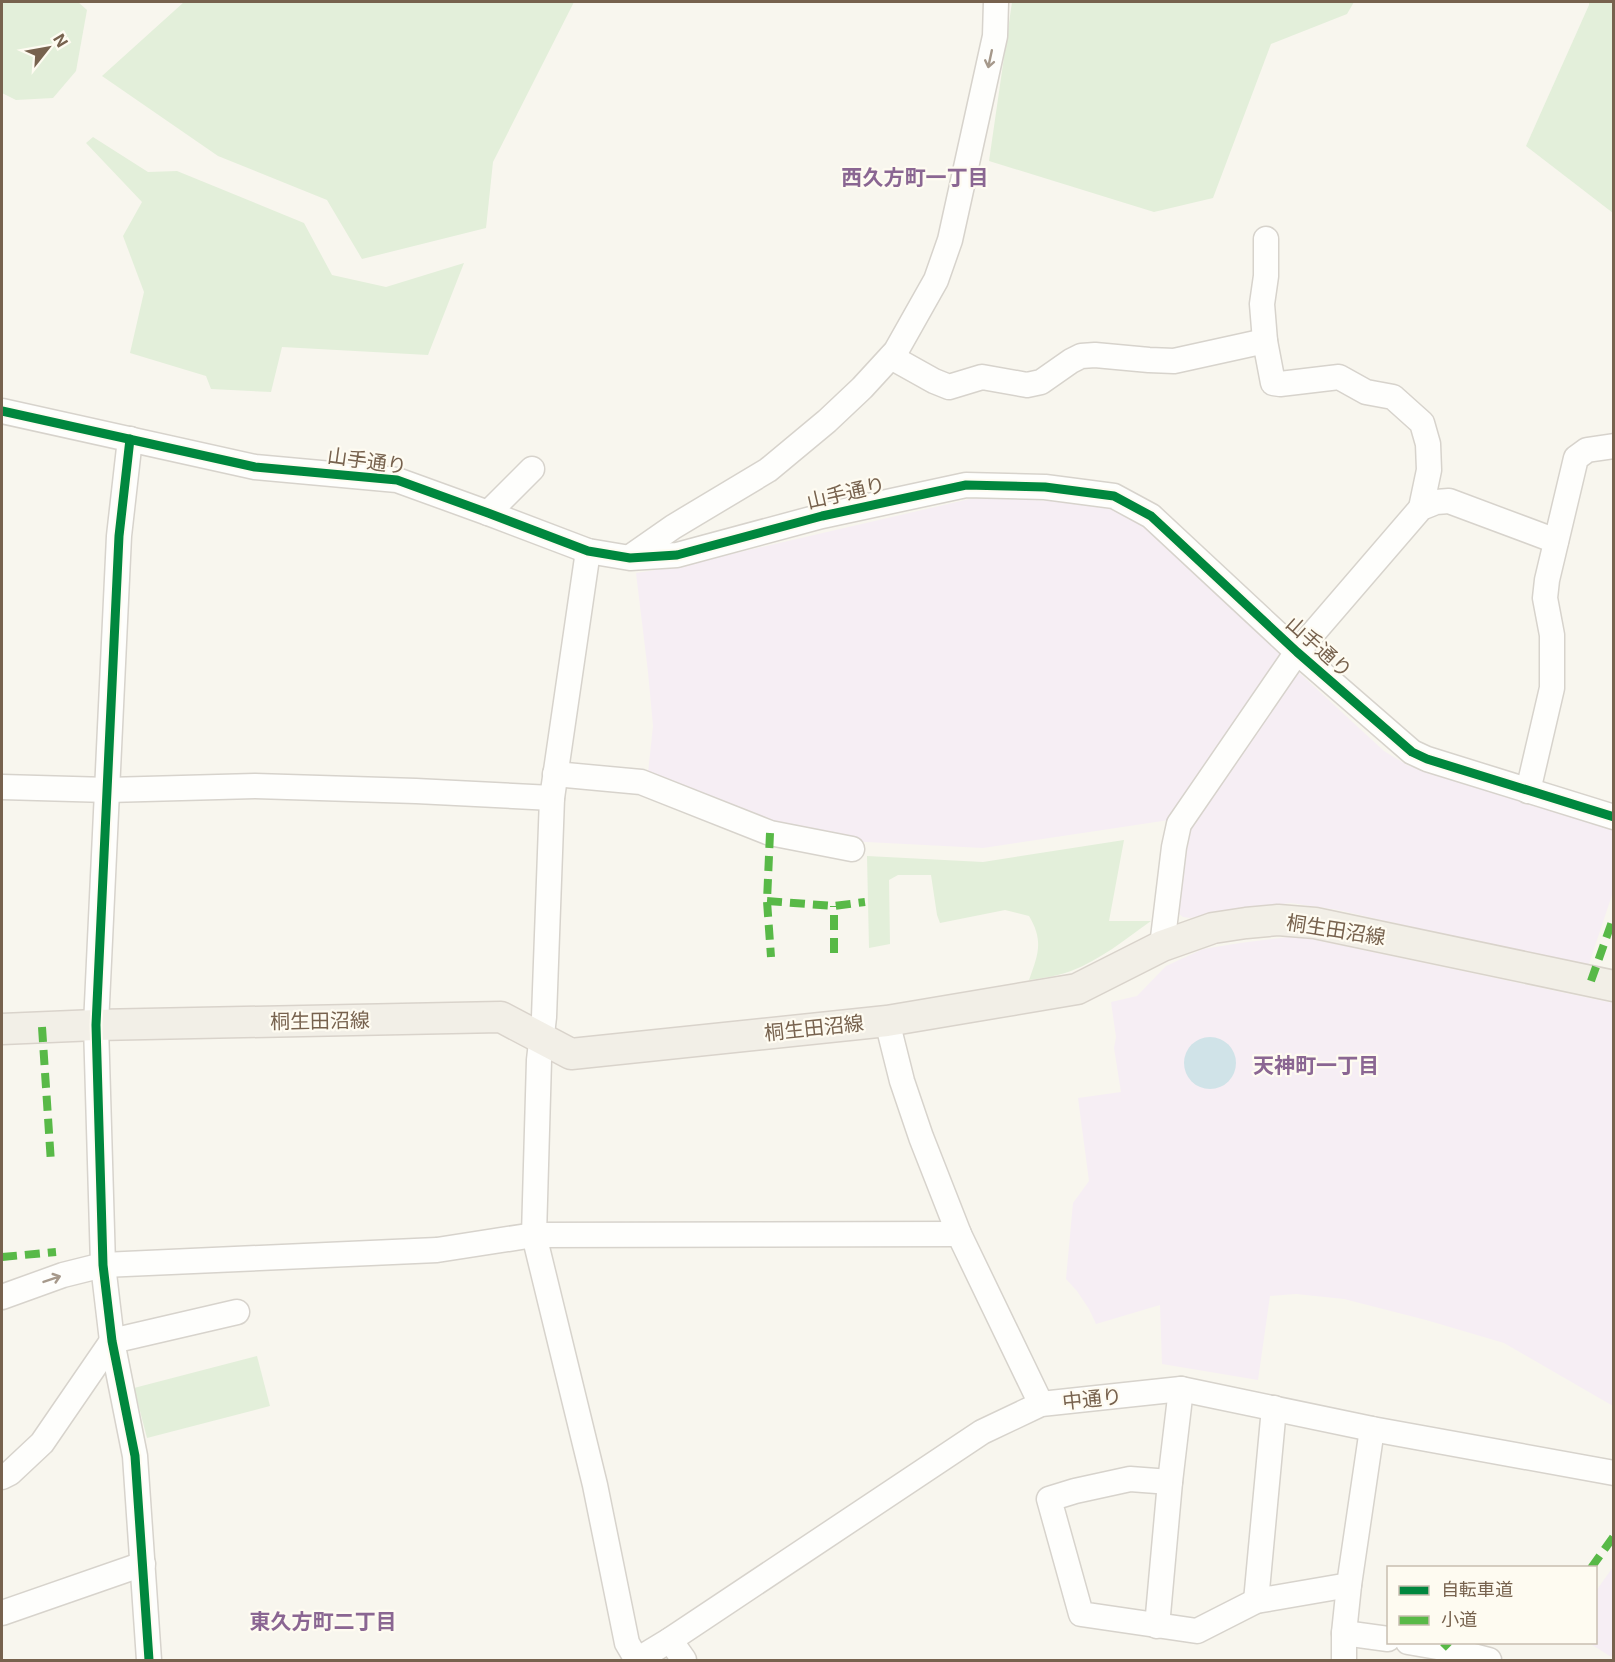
<svg xmlns="http://www.w3.org/2000/svg" width="1615" height="1662" font-family="Inter,'Noto Sans JP',sans-serif">
	<style>
		.education { fill: #f6eef4 }
		.green { fill: #e3efda }
		.water { fill: #d0e3e8 }
		.lines { fill: none; stroke-linecap: round; stroke-linejoin: round }
		.minor-casing { stroke: #d7d3cc; stroke-width: 27 }
		.major-casing { stroke: #d9d3cb; stroke-width: 33 }
		.minor { stroke: #fefefc; stroke-width: 24 }
		.major { stroke: #f2efe7; stroke-width: 30 }
		.quiet { stroke: #58b947; stroke-width: 8; stroke-dasharray: 15 8; stroke-linecap: butt }
		.cycleway-casing { stroke: #fefbf1; stroke-width: 13 }
		.cycleway { stroke: #00873e; stroke-width: 9 }
		.oneway { stroke: #a6998b }
		.labels { text-anchor: middle; stroke-width: 4.5; stroke-linejoin: round; paint-order: stroke }
		.street-label { font-size: 20px; fill: #77624e; stroke: #fefbf1 }
		.neighbourhood-label { font-size: 21px; font-weight: bold; fill: #8a6692; stroke: #fefbf1 }
	</style>
	<rect width="100%" height="100%" fill="#f8f6ee"/>
	<g class="education">
		<polygon points="974,498 1110,503 1145,522 1283,649 1169,820 983,848 847,841 771,825 648,773 653,726 648,672 636,573 675,567"/>
		<polygon points="1293,667 1384,751 1407,765 1435,775 1613,828 1613,892 1588,967 1338,910 1291,903 1219,912 1190,918 1183,917 1179,914 1176,908 1188,829"/>
		<polygon points="1297,936 1613,1003 1613,1406 1504,1343 1426,1320 1344,1299 1296,1294 1270,1296 1258,1380 1162,1364 1160,1305 1096,1324 1089,1309 1077,1291 1066,1279 1073,1203 1089,1181 1078,1098 1121,1092 1114,1048 1116,1037 1111,1002 1137,996 1166,966 1203,949 1240,943"/>
		<polygon points="1613,1567 1613,1658 1589,1643 1596,1642 1596,1591"/>
	</g>
	<g class="green">
		<polygon points="2,2 78,2 87,10 76,71 53,98 16,100 2,93"/>
		<polygon points="184,2 574,2 493,162 486,228 362,259 327,200 218,156 102,76"/>
		<polygon points="1012,2 1354,2 1347,14 1271,44 1213,198 1154,212 989,161"/>
		<polygon points="1589,2 1613,2 1613,213 1526,146 1589,5"/>
		<polygon points="93,137 148,172 177,171 304,223 332,275 386,287 464,263 428,355 282,347 271,392 211,389 206,376 130,353 144,292 123,236 142,202 86,143"/>
		<path d="M1124,840L1109,921H1151C1126,939 1100,960 1071,971C1057,976 1044,978 1029,980C1038,955 1044,941 1029,916L1005,910L940,923L937,915L931,875H898L889,880L890,944L869,948L867,856L983,862Z"/>
		<polygon points="257,1356 270,1406 147,1438 134,1388"/>
	</g>
	<circle class="water" cx="1210" cy="1063" r="26"/>
	<g class="lines">
		<g class="minor-casing">
			<g id="minor">
				<polyline points="1266,239 1266,276 1262,304 1265,341 1273,383 1280,384 1339,377 1366,392 1393,397 1422,423 1428,444 1429,470 1421,508"/>
				<polyline points="891,357 934,381 949,387 982,377 1027,385 1041,382 1071,361 1081,356 1095,355 1149,360 1174,361 1265,341"/>
				<polyline points="2,411 255,467 397,480 488,513 588,551 630,558 677,555 822,516 966,485 1045,487 1114,496 1151,516 1297,652 1412,752 1427,759 1614,817"/>
				<polyline points="130,439 119,536 96,1025 103,1265 112,1341 135,1456 149,1660"/>
				<polyline points="488,513 532,469"/>
				<polyline points="588,551 552,798 544,1017 539,1060 534,1235 595,1485 627,1643 637,1660"/>
				<polyline points="630,557 673,527 768,470 827,421 862,388 896,351 936,280 950,240 995,36 996,2"/>
				<polyline points="555,774 641,782 770,833 852,849"/>
				<polyline points="2,787 108,790 255,786 416,791 552,798"/>
				<polyline points="1528,791 1552,688 1552,635 1545,598 1547,580 1576,458 1587,450 1614,446"/>
				<polyline points="1162,946 1174,847 1179,824 1297,652 1421,508 1436,502 1449,501 1556,541"/>
				<polyline points="887,1021 902,1081 921,1137 959,1234 1041,1404"/>
				<polyline points="2,1297 63,1275 103,1265 437,1250 534,1235 959,1234"/>
				<polyline points="2,1477 10,1473 42,1443 112,1341 237,1312"/>
				<polyline points="1170,1482 1130,1479 1075,1491 1049,1499 1081,1614 1197,1631 1256,1601 1349,1585 1372,1429"/>
				<polyline points="1256,1601 1274,1408"/>
				<polyline points="2,1613 143,1564"/>
				<polyline points="1157,1626 1170,1482 1181,1389"/>
				<polyline points="1344,1633 1388,1639"/>
				<polyline points="670,1640 684,1660"/>
				<polyline points="1408,1642 1443,1648 1489,1660"/>
				<polyline points="637,1660 670,1640 982,1432 1041,1404 1181,1389 1372,1429 1614,1473"/>
				<polyline points="1344,1660 1344,1633 1349,1585"/>
			</g>
		</g>
		<g class="major-casing">
			<polyline id="major" points="2,1029 96,1025 501,1017 571,1054 887,1021 1077,989 1162,946 1213,928 1246,923 1278,920 1315,923 1614,986"/>
		</g>
		<use href="#minor" class="minor"/>
		<use href="#major" class="major"/>
		<g class="quiet">
			<polyline points="770,833 767,901 771,957"/>
			<polyline points="767,901 834,906 865,902"/>
			<polyline points="834,953 834,906"/>
			<polyline points="1591,981 1614,916"/>
			<polyline points="42,1027 51,1163"/>
			<polyline points="2,1257 56,1252"/>
			<polyline points="1591,1568 1614,1536"/>
			<polyline points="1443,1648 1449,1642"/>
		</g>
		<g class="cycleway-casing">
			<g id="cycleway">
				<polyline points="2,411 255,467 397,480 488,513 588,551 630,558 677,555 822,516 966,485 1045,487 1114,496 1151,516 1297,652 1412,752 1427,759 1614,817"/>
				<polyline points="130,439 119,536 96,1025 103,1265 112,1341 135,1456 149,1660"/>
			</g>
		</g>
		<use href="#cycleway" class="cycleway"/>
	</g>
	<defs><path id="oneway-shaft" d="M-6 0H5M1.5-3L5.5 0L1.5 3" fill="none" stroke-width="1.6" stroke-linecap="round" stroke-linejoin="round" transform="scale(1.5)"/></defs>
	<g class="oneway">
		<use href="#oneway-shaft" transform="translate(990 59) rotate(102)"/>
		<use href="#oneway-shaft" transform="translate(52 1279) rotate(-19)"/>
	</g>
	<g class="labels">
		<g class="street-label">
			<text transform="translate(367 461) rotate(8)" y="7">山手通り</text>
			<text transform="translate(846 493) rotate(-13)" y="7">山手通り</text>
			<text transform="translate(1319 647) rotate(42)" y="7">山手通り</text>
			<text transform="translate(1336 930) rotate(9)" y="7">桐生田沼線</text>
			<text transform="translate(320 1021) rotate(-1)" y="7">桐生田沼線</text>
			<text transform="translate(814 1028) rotate(-6)" y="7">桐生田沼線</text>
			<text transform="translate(1092 1399) rotate(-6)" y="7">中通り</text>
		</g>
		<g class="neighbourhood-label">
			<text x="915" y="185">西久方町一丁目</text>
			<text x="1316" y="1073">天神町一丁目</text>
			<text x="323" y="1629">東久方町二丁目</text>
		</g>
	</g>
	<rect width="1615" height="1662" fill="none" stroke="#77624e" stroke-width="6"/>
	<rect x="1387" y="1566" width="210" height="78" fill="#fefbf1" stroke="#c8beb0" stroke-width="1.5"/>
	<rect x="1399" y="1586" width="30" height="9" fill="#00873e" stroke="#c8beb0" stroke-width="1.5"/>
	<text x="1441" y="1596" font-size="18" fill="#77624e">自転車道</text>
	<rect x="1399" y="1616" width="30" height="9" fill="#58b947" stroke="#c8beb0" stroke-width="1.5"/>
	<text x="1441" y="1626" font-size="18" fill="#77624e">小道</text>
	<g transform="translate(48 48) rotate(59)" stroke="#fefbf1" stroke-width="4.5" paint-order="stroke">
	<path d="M0-4.5L10 22L0 15L-10 22Z" fill="#77624e"/>
	<text y="-9" font-size="16" font-weight="bold" text-anchor="middle" fill="#77624e">N</text>
	</g>
</svg>
